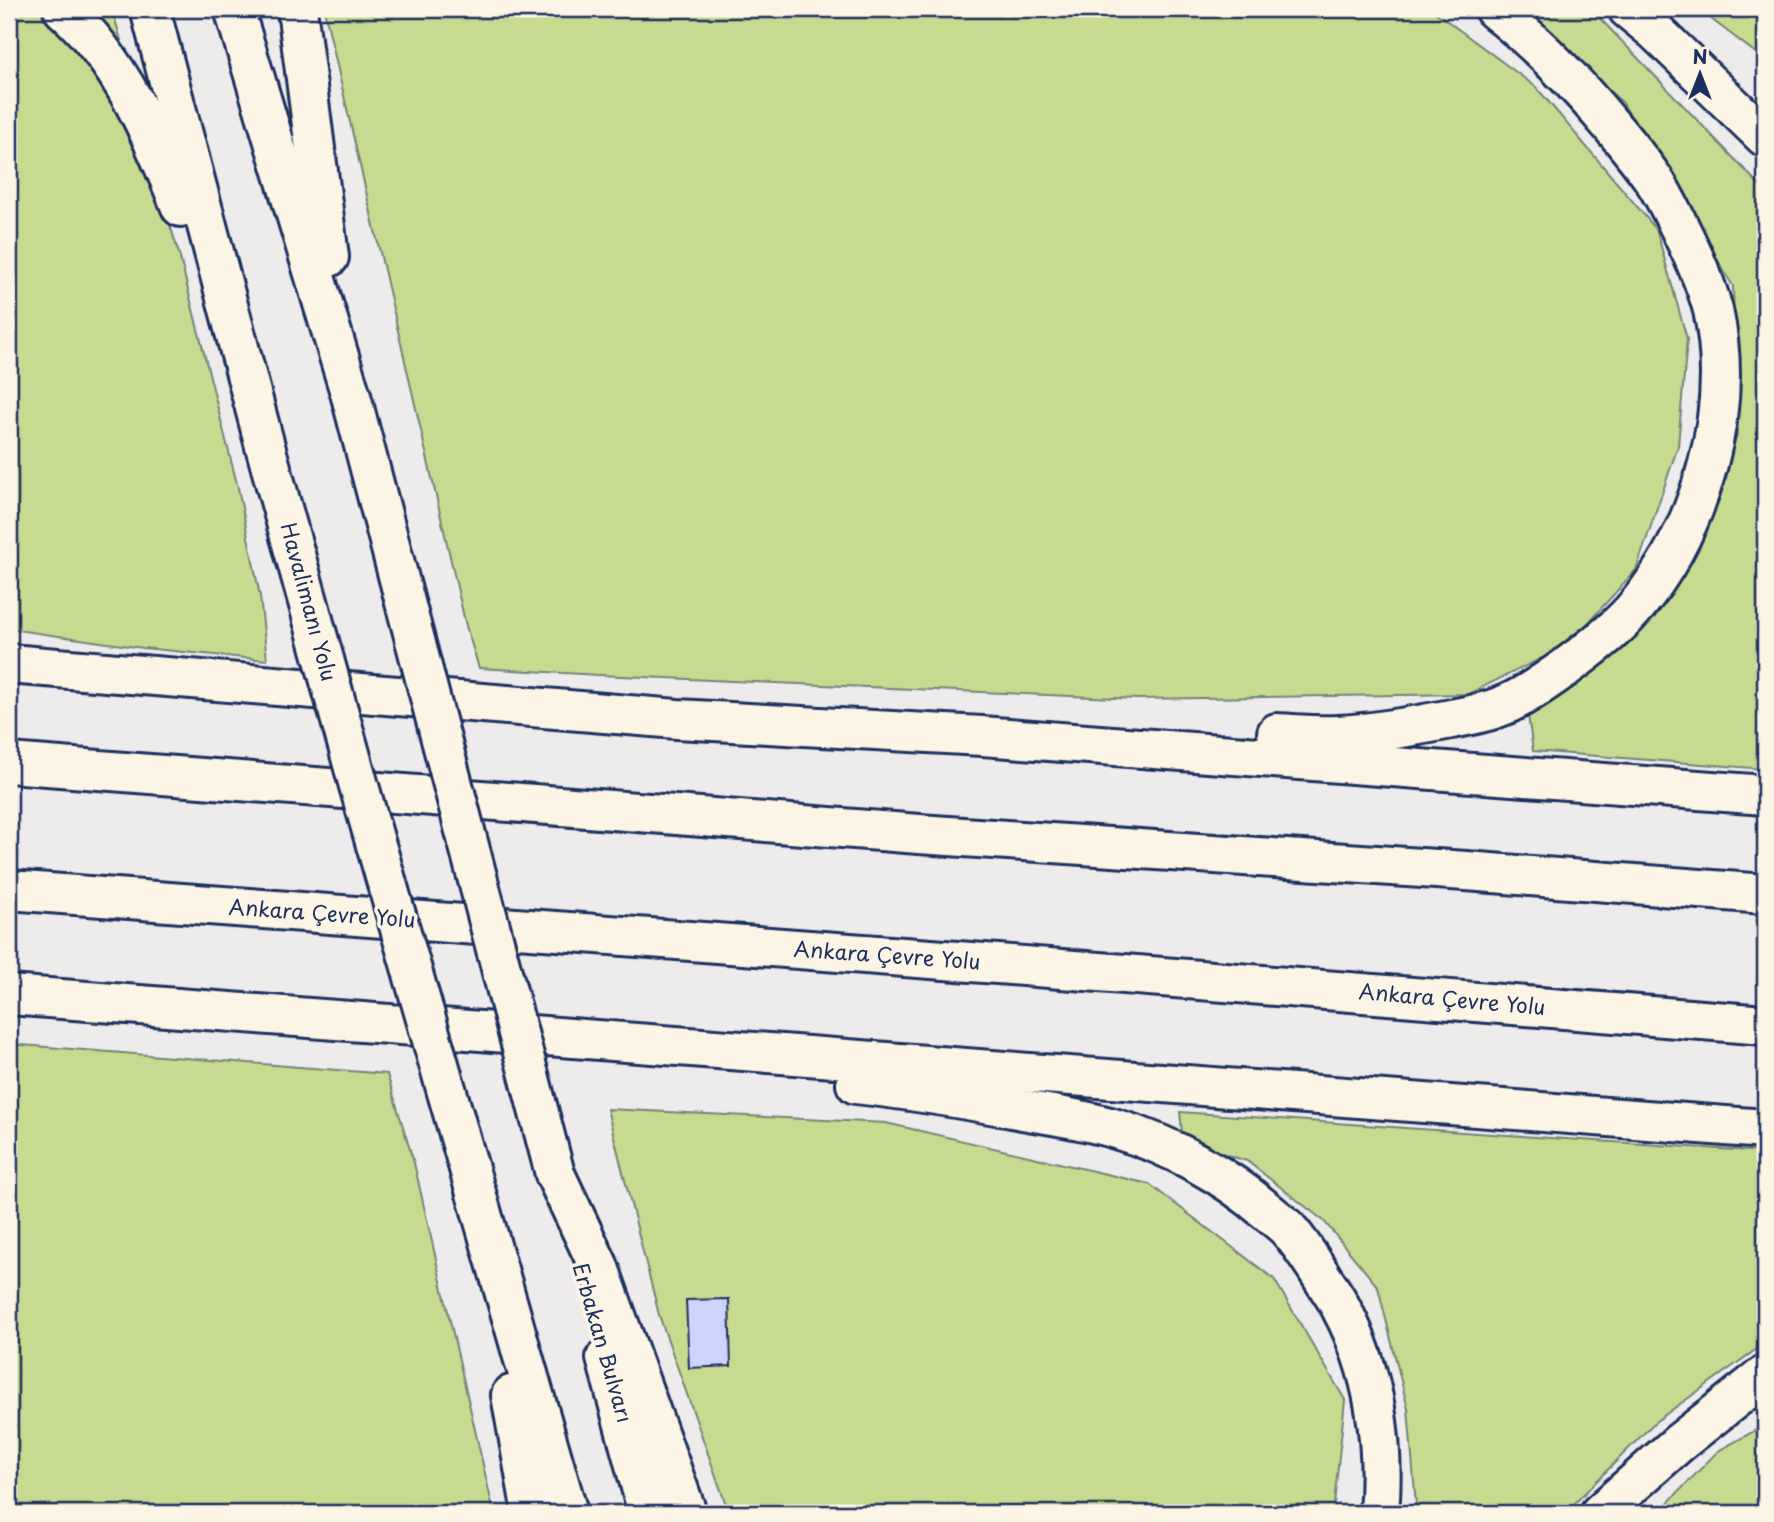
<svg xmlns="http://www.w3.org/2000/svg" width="1774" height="1522" font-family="'Playpen Sans',sans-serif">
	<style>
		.green { fill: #c7db90; stroke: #718577; stroke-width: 2 }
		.building { fill: #cfd4fc; stroke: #1b2f5e; stroke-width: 2 }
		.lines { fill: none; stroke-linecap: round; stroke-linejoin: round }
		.highway-casing { stroke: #1b2f5e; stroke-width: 44 }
		.highway { stroke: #fcf5e5; stroke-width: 38 }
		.highway-bridge-casing { stroke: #1b2f5e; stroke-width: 44; stroke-linecap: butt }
		.highway-bridge { stroke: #fcf5e5; stroke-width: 38 }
		.labels { text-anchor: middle; stroke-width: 7; stroke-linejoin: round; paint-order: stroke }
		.street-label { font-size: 21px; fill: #1b2f5e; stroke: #fcf5e5 }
	</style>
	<rect width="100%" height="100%" fill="#eeebec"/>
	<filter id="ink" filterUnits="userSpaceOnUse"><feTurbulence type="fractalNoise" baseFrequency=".0143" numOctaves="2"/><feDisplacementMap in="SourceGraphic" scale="14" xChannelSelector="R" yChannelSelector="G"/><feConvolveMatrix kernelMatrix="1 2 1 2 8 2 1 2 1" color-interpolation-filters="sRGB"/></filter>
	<g filter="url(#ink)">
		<g class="green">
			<polygon points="9,9 50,9 86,48 162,199 179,254 238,488 260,596 267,660 143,648 9,629"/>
			<polygon points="76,9 112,9 126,58"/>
			<polygon points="324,9 1431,9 1536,87 1656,229 1687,339 1678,446 1636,570 1567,646 1468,694 1138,699 599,675 479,668 466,626"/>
			<polygon points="1512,9 1591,9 1765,191 1765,769 1533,751 1528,715 1695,554 1737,435 1733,286 1622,102"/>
			<polygon points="1698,9 1765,9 1765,60"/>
			<polygon points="9,1044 387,1074 414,1163 494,1513 9,1513"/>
			<polygon points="607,1109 886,1123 1149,1184 1274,1279 1345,1400 1333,1513 729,1513 659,1315"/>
			<polygon points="1180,1112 1476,1133 1765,1152 1765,1343 1655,1422 1565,1513 1413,1513 1416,1505 1408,1409 1378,1287 1324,1221 1247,1161 1183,1142"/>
			<polygon points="1765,1425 1765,1513 1658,1513 1718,1451"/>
		</g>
		<polygon class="building" points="729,1299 731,1366 689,1368 686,1300"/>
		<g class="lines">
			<g class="highway-casing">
				<g id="highway">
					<path d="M63,9C122,61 152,136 181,207"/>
					<polyline points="150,9 265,446"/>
					<polyline points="234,9 351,396"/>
					<polyline points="297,9 329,257"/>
					<polyline points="1628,9 1655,31 1765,137"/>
					<polyline points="9,664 677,719 982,736 1765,795"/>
					<path d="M1277,733C1297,734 1318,736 1338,735C1374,733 1410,727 1446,720C1467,716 1490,712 1509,703C1529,694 1547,680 1565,668C1591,648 1618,629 1639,603C1702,525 1735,409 1713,310C1707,287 1697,264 1687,243C1677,222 1667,200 1654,180C1641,161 1625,142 1610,124C1575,82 1537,43 1494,9"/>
					<polyline points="9,763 919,834 1466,871 1765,894"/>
					<polyline points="9,890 1011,965 1765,1025"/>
					<polyline points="9,995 1765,1129"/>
					<path d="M856,1084C910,1090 964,1099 1018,1109C1050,1115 1084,1119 1116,1129C1171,1145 1225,1175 1268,1212C1275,1218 1282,1223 1288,1229C1301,1244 1312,1261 1322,1277C1328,1287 1336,1297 1341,1308C1375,1371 1385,1444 1379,1513"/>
					<polyline points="555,1174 598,1265 687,1513"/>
					<polyline points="476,1193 568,1513"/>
					<polyline points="606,1358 648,1513"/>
					<polyline points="511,1395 532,1513"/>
					<polyline points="1600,1513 1679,1443 1765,1375"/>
				</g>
			</g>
			<use href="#highway" class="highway"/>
			<g class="highway-bridge-casing">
				<g id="highway-bridge">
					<polyline points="351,396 555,1174"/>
					<polyline points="265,446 359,786 476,1193"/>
				</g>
			</g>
			<use href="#highway-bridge" class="highway-bridge"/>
		</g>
	</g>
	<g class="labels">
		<g class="street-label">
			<text transform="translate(308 602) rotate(75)" y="7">Havalimanı Yolu</text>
			<text transform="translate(322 914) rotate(4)" y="7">Ankara Çevre Yolu</text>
			<text transform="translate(887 956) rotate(4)" y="7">Ankara Çevre Yolu</text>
			<text transform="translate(1452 1000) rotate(5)" y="7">Ankara Çevre Yolu</text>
			<text transform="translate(602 1343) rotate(74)" y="7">Erbakan Bulvarı</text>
		</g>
	</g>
	<rect width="1774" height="1522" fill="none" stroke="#fcf5e5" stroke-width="35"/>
	<rect x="18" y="18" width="1739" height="1487" fill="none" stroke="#1b2f5e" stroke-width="2.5" filter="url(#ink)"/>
	<g transform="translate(1700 74)" stroke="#fcf5e5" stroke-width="5" paint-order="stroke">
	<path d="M0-5L12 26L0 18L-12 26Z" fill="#1b2f5e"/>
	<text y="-10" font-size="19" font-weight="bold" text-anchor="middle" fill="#1b2f5e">N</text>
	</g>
</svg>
